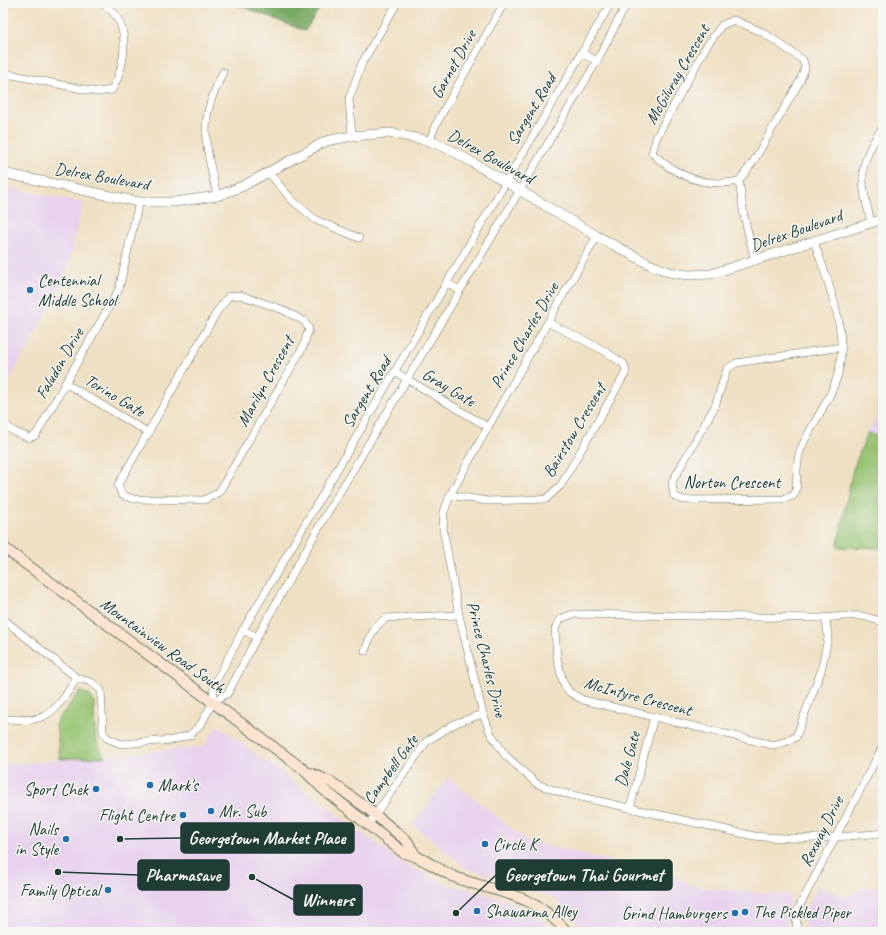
<svg xmlns="http://www.w3.org/2000/svg" width="886" height="935" font-family="Caveat,sans-serif">
	<style>
		.built { fill: #e8d2ee }
		.green { fill: #96c371; stroke: #5a8052 }
		.forest { fill: #78a963; stroke: #4c734c }
		.lines { fill: none; stroke-linecap: round; stroke-linejoin: round }
		.minor-casing { stroke: #687666; stroke-width: 8 }
		.tertiary-casing { stroke: #687666; stroke-width: 10 }
		.secondary-casing { stroke: #687666; stroke-width: 12 }
		.minor { stroke: #fff; stroke-width: 7 }
		.tertiary { stroke: #fff; stroke-width: 9 }
		.secondary { stroke: #fde4d1; stroke-width: 10 }
		.poi-dot { fill: #1f6fb2; stroke: #f6f6f2; stroke-width: 1.5 }
		.labels { text-anchor: middle; stroke-width: 3; stroke-linejoin: round; paint-order: stroke }
		.street-label { font-size: 17px; fill: #1f3d34; stroke: #f6f6f2 }
		.poi-label { font-size: 17px; fill: #1f3d34; stroke: #f6f6f2; text-anchor: start }
		.leader { fill: none; stroke: #1f3d34; stroke-width: 1.5 }
		.callout-dot { fill: #1f3d34; stroke: #f6f6f2; stroke-width: 1.5 }
		.callout { fill: #1f3d34; stroke: #1f3d34; stroke-width: 1.5 }
		.callout-label { font-size: 18px; text-anchor: middle; font-weight: bold; fill: #fff }
	</style>
	<rect width="100%" height="100%" fill="#f6f6f2"/>
	<filter id="ink" filterUnits="userSpaceOnUse"><feTurbulence type="fractalNoise" baseFrequency=".025" numOctaves="2"/><feDisplacementMap in="SourceGraphic" scale="8" xChannelSelector="R" yChannelSelector="G"/><feConvolveMatrix kernelMatrix="1 2 1 2 8 2 1 2 1" color-interpolation-filters="sRGB"/></filter>
	<filter id="wash" filterUnits="userSpaceOnUse"><feTurbulence type="fractalNoise" baseFrequency=".012" numOctaves="4" result="noise"/><feDisplacementMap in="SourceGraphic" scale="16" xChannelSelector="R" yChannelSelector="G"/><feGaussianBlur stdDeviation="0.9" result="paint"/><feColorMatrix in="noise" values="0 0 0 0 0 0 0 0 0 0 0 0 0 0 0 0 0 1.4 0 .05"/><feComposite in="paint" operator="in"/></filter>
	<g filter="url(#wash)">
		<rect width="100%" height="100%" fill="#f0e0c3"/>
		<g class="built">
			<polygon points="3,187 83,203 65,278 3,393"/>
			<polygon points="883,404 883,440 868,432"/>
			<polygon points="217,725 402,863 443,883 503,899 545,922 549,932 3,932 3,765 204,747"/>
			<polygon points="448,777 527,841 665,874 700,888 791,895 785,932 587,932 552,897 466,868 413,825"/>
			<polygon points="818,886 844,897 864,888 883,887 883,932 806,932 804,914"/>
		</g>
		<g class="green">
			<polygon points="868,432 883,440 883,548 837,547 853,469"/>
			<path d="M80,691L89,695L94,701C95,724 92,738 105,757L60,759L56,722Z"/>
		</g>
		<polygon class="forest" points="233,3 323,3 305,31"/>
	</g>
	<g filter="url(#ink)">
		<g class="lines">
			<g class="minor-casing">
				<g id="minor">
					<polyline points="581,53 597,61"/>
					<path d="M3,73L97,92L112,90C126,64 134,19 100,3"/>
					<polyline points="352,136 349,99 362,63 397,3"/>
					<polyline points="430,141 435,126 504,3"/>
					<polyline points="269,173 292,200 316,220 359,238"/>
					<path d="M739,181C705,188 677,177 652,153L657,136L706,47L722,25L734,20L764,33L803,60L805,68L800,81L753,162L739,181L744,216L755,261"/>
					<path d="M217,196C211,166 200,134 210,104C213,93 219,82 223,72"/>
					<path d="M871,222C860,179 857,164 883,127"/>
					<path d="M597,236L488,427L450,495L444,512L443,529L459,615L483,714L491,734L505,755L537,784L563,793L754,836C798,841 840,837 883,833"/>
					<path d="M814,241C828,283 853,339 835,383C826,407 809,428 800,451C796,463 797,479 796,491L793,496L783,499L683,500L674,496L672,482L715,406L727,369L736,363L842,347"/>
					<polyline points="446,283 460,290"/>
					<polygon points="240,295 281,309 304,321 309,329 303,347 219,492 204,500 134,499 122,495 118,485 218,310 229,296"/>
					<polyline points="395,372 488,427"/>
					<polyline points="65,383 149,433"/>
					<polyline points="3,423 13,431 29,438 36,435 119,289 139,202"/>
					<polyline points="450,495 487,501 546,499 561,485 626,372 624,364 603,350 549,323"/>
					<path d="M826,618L828,638L821,671L796,737L785,742L773,745L583,700L569,692L563,682L557,658L555,629L560,619L573,614L815,618C830,618 846,615 861,616C868,617 876,620 883,622"/>
					<polyline points="3,619 77,678 91,682 101,690 103,732 107,738 121,744 173,740 190,735 201,724 213,702 228,693 257,637 323,520 597,61 627,3"/>
					<polyline points="243,630 257,637"/>
					<path d="M365,651C370,637 373,627 386,618L459,615"/>
					<polyline points="213,702 214,685 243,630 611,3"/>
					<path d="M3,719C15,719 33,722 44,716C59,709 68,691 77,678"/>
					<polyline points="630,808 654,717"/>
					<polyline points="368,825 427,741 456,723 483,714"/>
					<polyline points="797,932 796,913 883,746"/>
				</g>
			</g>
			<g class="tertiary-casing">
				<polyline id="tertiary" points="3,173 139,202 174,202 217,196 243,186 326,141 352,136 390,133 430,141 453,151 597,236 651,265 669,272 688,275 711,274 883,219"/>
			</g>
			<g class="secondary-casing">
				<g id="secondary">
					<path d="M3,547L303,769L323,789L404,853C423,856 439,871 457,878C501,894 534,893 567,932"/>
					<polyline points="310,773 331,782 368,809 407,841 415,855"/>
				</g>
			</g>
			<use href="#minor" class="minor"/>
			<use href="#tertiary" class="tertiary"/>
			<use href="#secondary" class="secondary"/>
		</g>
	</g>
	<g class="poi-dot">
		<circle cx="30" cy="290" r="4"/>
		<circle cx="150" cy="785" r="4"/>
		<circle cx="96" cy="789" r="4"/>
		<circle cx="211" cy="811" r="4"/>
		<circle cx="183" cy="815" r="4"/>
		<circle cx="66" cy="839" r="4"/>
		<circle cx="485" cy="844" r="4"/>
		<circle cx="108" cy="890" r="4"/>
		<circle cx="477" cy="911" r="4"/>
		<circle cx="745" cy="912" r="4"/>
		<circle cx="735" cy="913" r="4"/>
	</g>
	<g class="labels">
		<g class="street-label">
			<text transform="translate(453 64) rotate(-61)" y="6">Garnet Drive</text>
			<text transform="translate(677 74) rotate(-60)" y="6">McGilvray Crescent</text>
			<text transform="translate(531 109) rotate(-59)" y="6">Sargent Road</text>
			<text transform="translate(491 156) rotate(29)" y="6">Delrex Boulevard</text>
			<text transform="translate(102 176) rotate(10)" y="6">Delrex Boulevard</text>
			<text transform="translate(796 230) rotate(-19)" y="6">Delrex Boulevard</text>
			<text transform="translate(524 335) rotate(-60)" y="6">Prince Charles Drive</text>
			<text transform="translate(59 363) rotate(-60)" y="6">Faludon Drive</text>
			<text transform="translate(265 381) rotate(-61)" y="6">Marilyn Crescent</text>
			<text transform="translate(449 387) rotate(31)" y="6">Gray Gate</text>
			<text transform="translate(366 392) rotate(-59)" y="6">Sargent Road</text>
			<text transform="translate(115 395) rotate(31)" y="6">Torino Gate</text>
			<text transform="translate(574 430) rotate(-59)" y="6">Bairstow Crescent</text>
			<text x="732" y="488">Norton Crescent</text>
			<text transform="translate(163 645) rotate(36)" y="6">Mountainview Road South</text>
			<text transform="translate(487 659) rotate(76)" y="6">Prince Charles Drive</text>
			<text transform="translate(638 696) rotate(15)" y="6">McIntyre Crescent</text>
			<text transform="translate(627 759) rotate(-75)" y="6">Dale Gate</text>
			<text transform="translate(390 769) rotate(-54)" y="6">Campbell Gate</text>
			<text transform="translate(821 831) rotate(-63)" y="6">Rexway Drive</text>
		</g>
		<g class="poi-label">
			<text x="38" y="286">Centennial<tspan x="38" dy="20">Middle School</tspan></text>
			<text x="158" y="791">Mark's</text>
			<text x="88" y="795" text-anchor="end">Sport Chek</text>
			<text x="219" y="817">Mr. Sub</text>
			<text x="175" y="821" text-anchor="end">Flight Centre</text>
			<text x="58" y="835" text-anchor="end">Nails<tspan x="58" dy="20">in Style</tspan></text>
			<text x="493" y="850">Circle K</text>
			<text x="100" y="896" text-anchor="end">Family Optical</text>
			<text x="485" y="917">Shawarma Alley</text>
			<text x="753" y="918">The Pickled Piper</text>
			<text x="727" y="919" text-anchor="end">Grind Hamburgers</text>
		</g>
	</g>
	<path class="leader" d="M120 839L181 838M58 872L138 875M456 913L496 875M252 877L294 900"/>
	<g class="callout-dot">
		<circle cx="120" cy="839" r="4"/>
		<circle cx="58" cy="872" r="4"/>
		<circle cx="456" cy="913" r="4"/>
		<circle cx="252" cy="877" r="4"/>
	</g>
	<g class="callout">
		<rect x="181" y="823" width="173" height="30" rx="4"/>
		<rect x="138" y="860" width="91" height="30" rx="4"/>
		<rect x="496" y="860" width="176" height="30" rx="4"/>
		<rect x="294" y="885" width="68" height="30" rx="4"/>
	</g>
	<g class="callout-label">
		<text x="267" y="844">Georgetown Market Place</text>
		<text x="183" y="881">Pharmasave</text>
		<text x="584" y="881">Georgetown Thai Gourmet</text>
		<text x="328" y="906">Winners</text>
	</g>
	<rect width="886" height="935" fill="none" stroke="#f6f6f2" stroke-width="16"/>
</svg>
